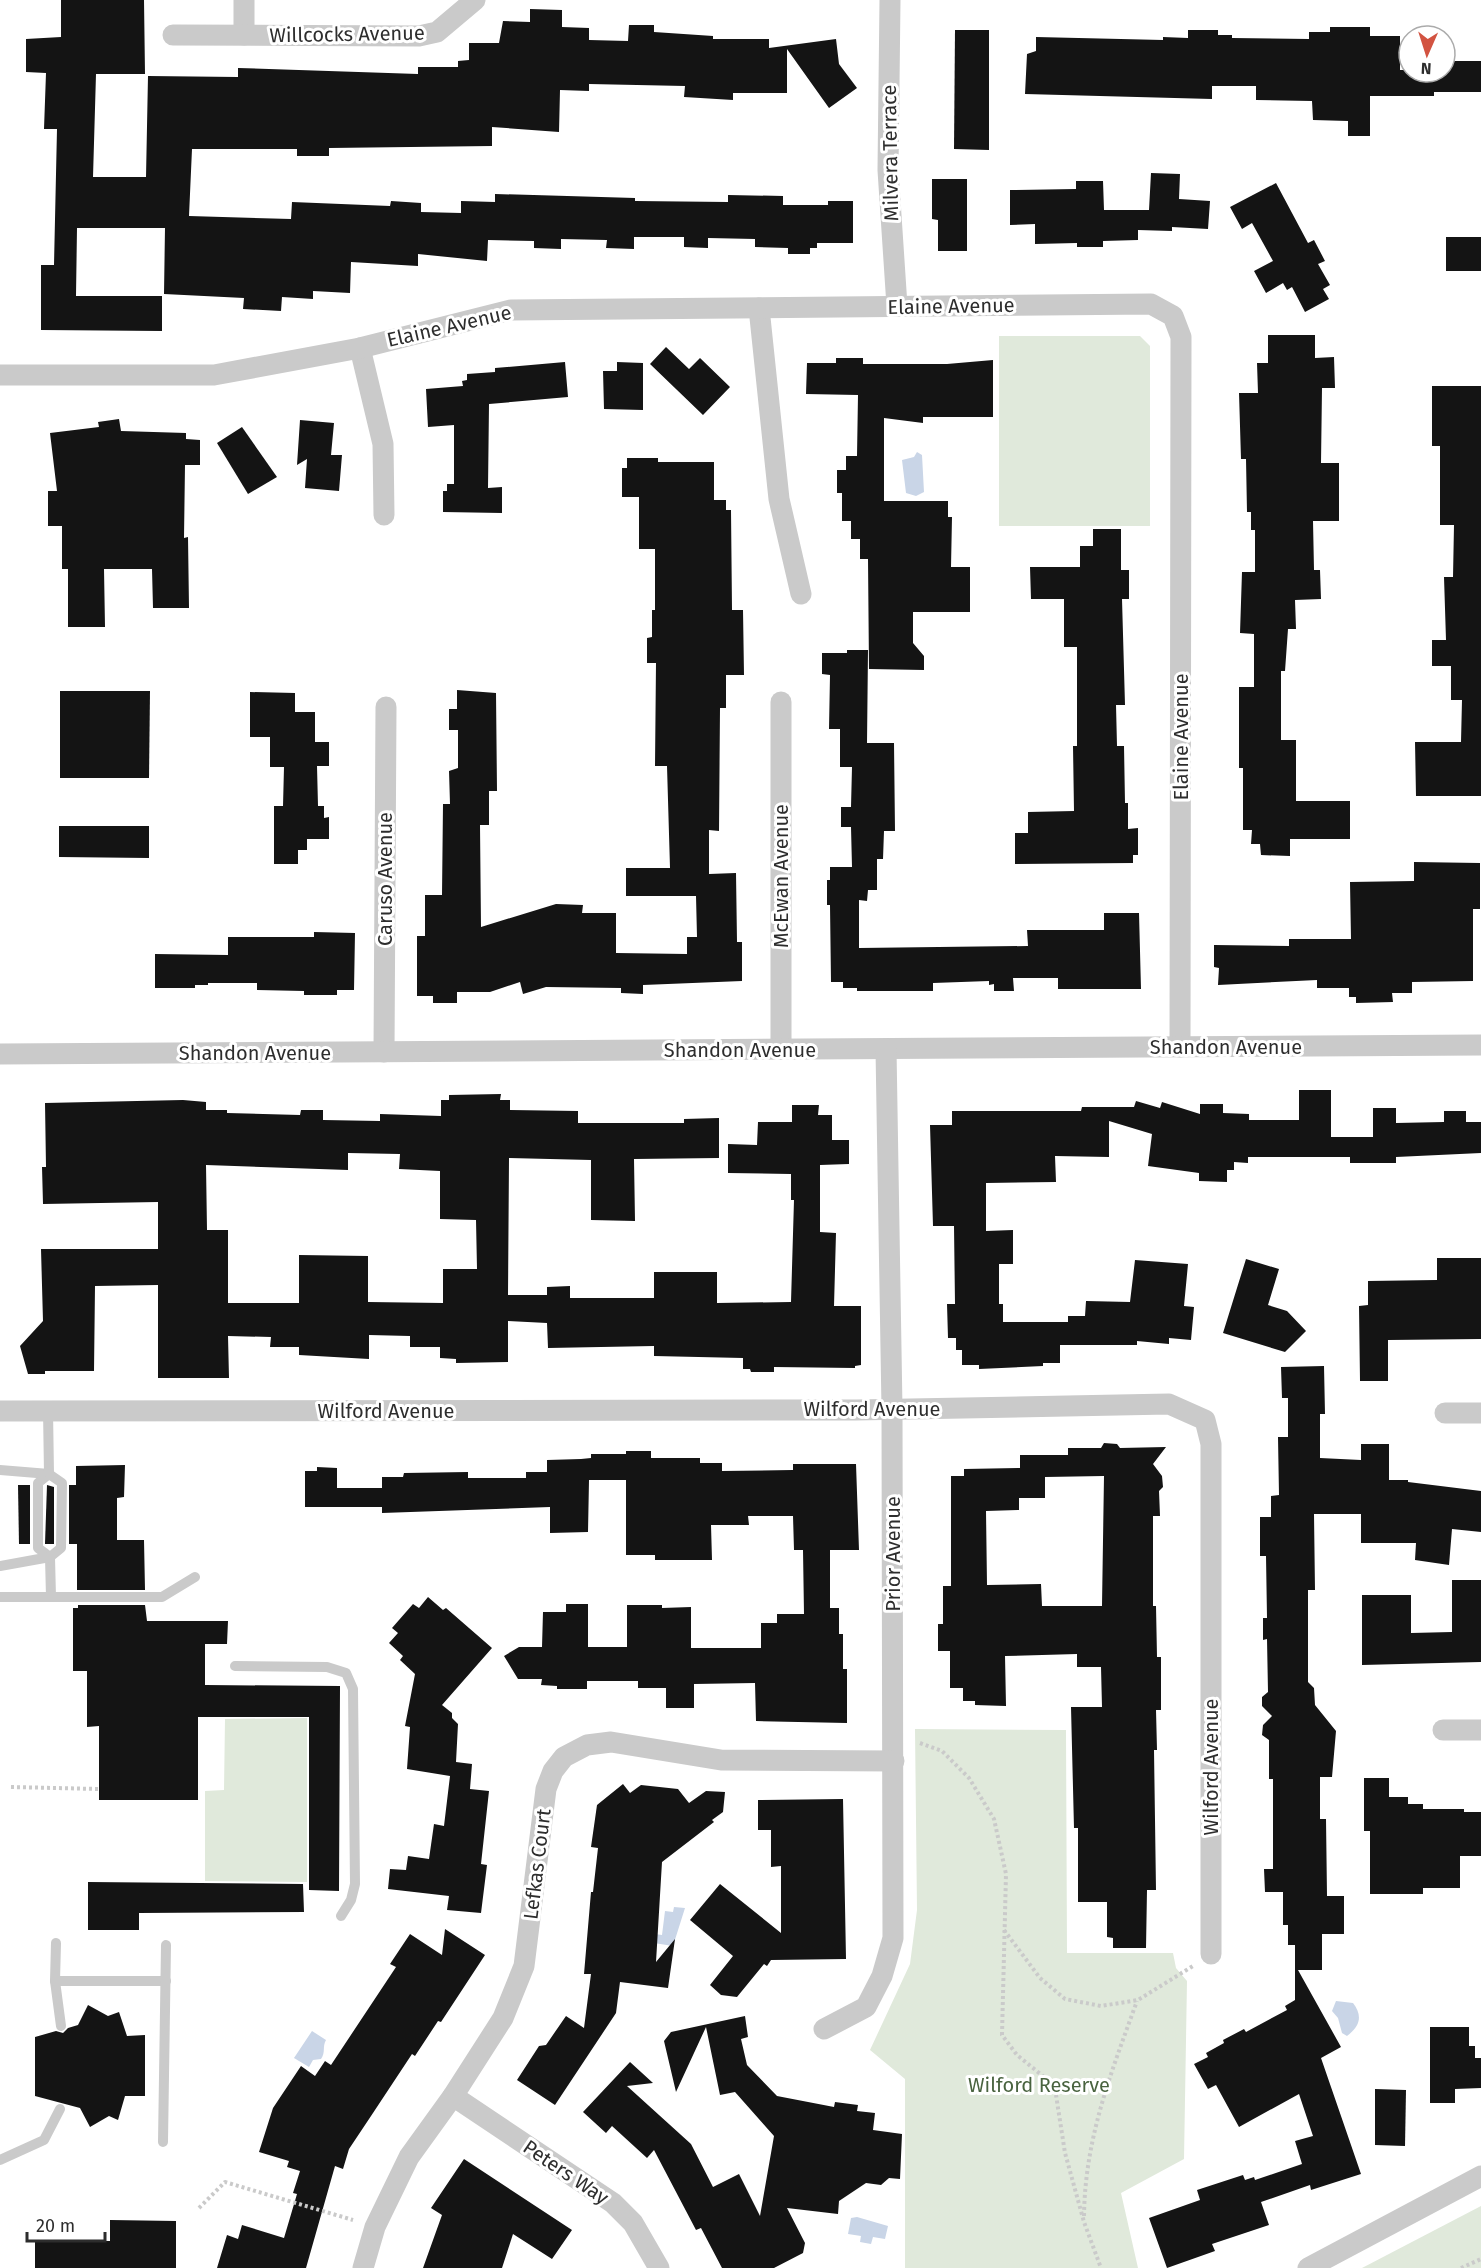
<svg xmlns="http://www.w3.org/2000/svg" width="1481" height="2268" font-family="'Fira Sans',sans-serif">
	<style>
		.green { fill: #e0e9db }
		.water { fill: #c9d5e7 }
		.building { fill: #141414; fill-rule: evenodd }
		.lines { fill: none; stroke-linecap: round; stroke-linejoin: round }
		.path { stroke: #cacaca; stroke-width: 4; stroke-dasharray: 3 3; stroke-linecap: butt }
		.service { stroke: #cacaca; stroke-width: 10 }
		.minor { stroke: #cacaca; stroke-width: 21 }
		.labels { text-anchor: middle; stroke-width: 6; stroke-linejoin: round; paint-order: stroke }
		.street-label { font-size: 20px; fill: #2d2d2d; stroke: #fff }
		.park-label { font-size: 20px; fill: #49633f; stroke: #fff }
	</style>
	<rect width="100%" height="100%" fill="#fff"/>
	<g class="green">
		<polygon points="999,336 1140,336 1150,346 1150,526 999,526"/>
		<polygon points="307,1718 307,1882 205,1881 205,1791 224,1790 225,1719"/>
		<polygon points="915,1729 1066,1730 1067,1953 1173,1953 1176,1968 1187,1981 1184,2159 1121,2193 1138,2268 905,2268 905,2079 870,2050 910,1964 917,1910"/>
		<polygon points="1481,2206 1481,2268 1362,2268"/>
	</g>
	<g class="water">
		<polygon points="917,452 922,455 924,492 916,496 906,493 902,460 914,457"/>
		<polygon points="674,1907 685,1908 673,1946 654,1943 655,1934 662,1935 665,1911 673,1912"/>
		<path d="M1336,2001L1353,2003C1363,2016 1360,2026 1347,2036L1342,2033L1338,2018L1332,2011Z"/>
		<path d="M312,2031L326,2040C322,2047 326,2052 321,2059L313,2060L309,2067L294,2058Z"/>
		<polygon points="857,2217 888,2226 885,2239 873,2237 871,2244 860,2242 861,2236 848,2234 851,2218"/>
	</g>
	<g class="building">
		<polygon points="61,0 144,0 145,74 96,74 93,177 146,177 148,76 238,77 238,68 418,74 418,67 458,67 458,61 469,60 469,43 499,43 503,21 530,22 530,9 562,10 562,27 589,28 589,40 628,41 629,25 654,25 654,32 713,36 713,39 769,39 769,48 836,39 839,64 857,88 829,108 787,49 787,93 733,93 733,100 684,97 685,86 589,84 589,91 560,90 559,132 492,127 492,146 329,148 329,156 297,156 297,149 192,149 189,216 291,219 292,202 390,206 391,201 421,203 421,212 461,213 461,201 495,202 495,194 635,198 635,201 728,202 728,195 783,196 783,205 828,205 828,201 853,201 853,243 817,243 817,248 810,248 810,254 788,254 788,248 755,247 755,239 708,238 708,248 684,247 684,237 634,237 634,249 606,248 607,240 561,239 561,249 534,248 534,241 488,240 487,261 418,254 418,266 351,262 350,293 313,291 313,299 282,297 281,311 243,309 244,298 164,294 165,228 77,228 76,296 162,296 162,331 41,330 41,265 54,265 57,129 44,129 46,73 26,72 26,39 61,37"/>
		<polygon points="1330,27 1370,27 1370,36 1400,36 1400,70 1409,70 1409,72 1445,72 1445,61 1481,61 1481,92 1434,92 1434,96 1370,96 1370,136 1348,136 1348,121 1313,120 1312,101 1256,100 1256,86 1212,86 1212,99 1025,94 1027,54 1036,51 1036,37 1163,40 1163,37 1188,38 1188,30 1218,30 1218,35 1232,35 1232,38 1309,39 1309,32 1330,32"/>
		<polygon points="955,30 989,30 989,150 954,149"/>
		<polygon points="1151,173 1180,174 1179,199 1210,201 1208,229 1172,227 1172,231 1138,230 1138,240 1103,241 1103,247 1077,247 1077,243 1035,244 1035,224 1010,225 1010,190 1076,189 1076,181 1103,181 1104,210 1149,210"/>
		<polygon points="932,179 967,179 967,251 938,251 938,220 932,219"/>
		<polygon points="1276,183 1308,243 1314,240 1325,261 1318,264 1330,285 1323,289 1329,299 1305,312 1292,287 1287,290 1283,283 1266,293 1254,271 1273,261 1252,223 1242,229 1230,207"/>
		<rect x="1446" y="237" width="35" height="34"/>
		<polygon points="1268,335 1315,335 1315,358 1334,357 1335,388 1322,388 1321,463 1339,463 1339,521 1313,521 1314,570 1320,570 1321,599 1295,600 1296,629 1288,629 1285,671 1281,671 1281,740 1296,740 1296,801 1350,801 1350,839 1290,839 1290,856 1261,855 1260,844 1251,844 1252,830 1243,830 1243,768 1239,768 1239,687 1254,687 1254,634 1240,633 1242,572 1255,572 1255,530 1251,530 1251,512 1247,512 1246,459 1241,459 1239,393 1258,393 1257,363 1268,363"/>
		<polygon points="666,347 689,369 700,358 730,387 703,415 650,364"/>
		<polygon points="836,358 863,358 863,364 947,364 993,360 993,417 923,417 923,423 884,418 884,501 948,501 948,517 952,517 951,567 970,567 970,612 913,612 913,643 924,656 924,670 869,669 868,559 860,559 860,539 851,539 851,521 842,521 842,493 837,493 837,470 846,470 846,456 857,456 858,395 806,394 807,363 836,363"/>
		<polygon points="565,362 568,397 489,404 488,488 502,487 502,513 443,512 443,491 447,491 447,484 454,484 454,425 428,427 426,389 463,386 462,381 467,380 467,374 495,372 495,368"/>
		<polygon points="617,362 643,363 643,410 604,409 603,371 617,371"/>
		<polygon points="1432,386 1481,386 1481,796 1416,796 1415,742 1461,742 1462,700 1451,700 1451,666 1432,666 1432,640 1446,640 1444,577 1453,577 1454,525 1440,525 1440,446 1432,446"/>
		<polygon points="119,419 121,431 186,433 186,439 200,440 200,465 185,465 184,538 188,537 189,608 153,608 152,569 104,569 105,627 68,627 68,569 62,569 62,526 48,526 48,491 57,491 50,433 99,427 98,422"/>
		<polygon points="300,420 334,423 331,455 342,455 339,491 305,488 307,459 297,465"/>
		<polygon points="242,427 277,477 248,494 217,443"/>
		<polygon points="627,458 658,458 658,462 714,462 714,500 726,500 726,510 731,510 732,610 743,610 744,675 726,675 726,708 720,708 719,831 709,830 709,874 736,873 737,942 742,942 742,981 643,985 643,994 621,993 621,988 546,987 523,994 520,982 490,992 457,992 457,1003 433,1003 433,996 417,996 417,936 425,936 425,895 442,895 443,804 450,804 449,771 458,768 458,730 449,730 449,709 457,709 457,690 496,693 497,791 489,791 489,825 480,825 481,927 556,904 583,905 582,913 616,913 616,953 687,954 687,937 697,937 696,896 626,896 626,868 670,868 667,766 655,766 656,663 647,663 647,638 652,637 652,610 655,610 655,549 639,549 639,497 622,497 622,468 627,468"/>
		<polygon points="1093,529 1121,529 1121,570 1129,570 1129,599 1122,599 1125,705 1116,705 1117,746 1124,746 1125,803 1128,803 1128,829 1138,828 1138,855 1133,855 1133,863 1015,864 1015,833 1028,833 1028,812 1074,811 1073,746 1077,746 1077,647 1064,647 1064,599 1031,599 1030,567 1080,567 1080,546 1093,546"/>
		<polygon points="847,650 868,650 867,743 894,743 895,831 884,831 883,859 877,859 877,890 868,890 867,901 859,900 859,948 1028,946 1027,930 1104,930 1104,913 1139,913 1141,989 1058,989 1058,978 1013,978 1014,991 994,991 994,984 989,985 989,981 933,983 933,991 857,991 857,988 843,988 843,982 831,982 830,905 827,905 827,880 830,880 830,867 852,867 851,827 841,827 841,807 851,807 852,767 840,767 840,729 829,729 830,675 822,674 822,653 847,653"/>
		<polygon points="60,691 150,691 149,778 60,778"/>
		<polygon points="250,692 295,693 295,712 315,712 315,742 329,742 329,766 317,766 318,806 324,806 324,818 329,817 329,839 307,839 307,850 298,850 298,864 274,864 274,806 283,806 284,767 270,767 270,737 250,737"/>
		<polygon points="59,826 149,826 149,858 59,857"/>
		<polygon points="1414,862 1480,863 1480,909 1473,909 1473,981 1412,982 1412,993 1392,993 1393,1002 1356,1003 1356,997 1349,997 1349,988 1317,988 1317,980 1218,985 1219,968 1214,967 1214,945 1289,946 1289,939 1351,939 1350,882 1414,881"/>
		<polygon points="314,932 355,933 354,990 337,990 337,995 304,995 304,991 257,990 257,983 208,983 208,985 195,985 195,988 155,988 155,954 228,955 228,937 314,937"/>
		<polygon points="1299,1090 1331,1090 1331,1137 1373,1137 1373,1108 1396,1108 1396,1123 1444,1122 1444,1111 1466,1111 1466,1122 1481,1122 1481,1153 1396,1157 1396,1163 1350,1163 1350,1157 1248,1157 1248,1163 1234,1162 1234,1170 1227,1170 1227,1182 1199,1181 1199,1173 1148,1166 1152,1134 1109,1121 1109,1157 1055,1156 1056,1182 986,1183 986,1231 1013,1230 1013,1264 999,1264 999,1304 1003,1304 1003,1322 1068,1322 1068,1316 1085,1316 1086,1301 1130,1302 1135,1260 1188,1264 1184,1306 1194,1307 1191,1340 1169,1338 1169,1344 1137,1341 1137,1345 1060,1345 1060,1363 1043,1363 1043,1366 979,1369 979,1365 962,1365 962,1350 956,1350 956,1338 948,1338 947,1304 955,1304 954,1226 933,1226 930,1125 952,1125 952,1111 1081,1111 1082,1107 1134,1107 1136,1101 1160,1108 1162,1102 1200,1114 1200,1104 1223,1104 1223,1113 1249,1114 1249,1120 1299,1120"/>
		<path d="M501,1094L500,1100H510V1110L578,1111V1123H684V1119L719,1118V1158L634,1159L635,1221L591,1220V1160L509,1158L508,1295H547V1287L570,1286V1298H654V1272H717V1303L791,1302L794,1200H791V1174L728,1173V1144L757,1145L758,1122H792V1105H819L818,1115H832V1140H849V1164L820,1165V1232L836,1233L834,1306H861V1365L855,1366V1368L774,1367V1372H751L750,1369H743V1358L654,1356V1346L548,1348L547,1323L508,1321V1362L456,1363V1359L440,1358V1347H410V1336L369,1335V1359L299,1355V1347H270L271,1337L228,1336L229,1378H158V1285L95,1286L94,1371H45V1374H28L20,1346L43,1321L41,1249H158V1202L43,1204L42,1167H46L45,1103L183,1100L206,1102V1110H227V1113L300,1115L301,1110H323V1120L380,1121V1114L441,1116V1100H449V1095ZM348,1153L400,1154L399,1169L440,1171V1219L476,1220L477,1269H443V1303L368,1302V1256L299,1255V1303H228V1230H207L206,1165L348,1170Z"/>
		<polygon points="1437,1258 1481,1258 1481,1339 1388,1340 1388,1381 1360,1381 1359,1306 1368,1305 1368,1281 1437,1280"/>
		<polygon points="1246,1259 1279,1269 1268,1305 1287,1311 1306,1331 1285,1352 1223,1333"/>
		<polygon points="1324,1366 1325,1414 1320,1414 1320,1458 1361,1460 1361,1444 1389,1444 1389,1480 1408,1480 1408,1482 1481,1491 1481,1532 1452,1529 1449,1565 1415,1560 1416,1543 1361,1543 1361,1514 1314,1514 1315,1590 1308,1590 1308,1682 1314,1688 1315,1705 1336,1731 1332,1777 1320,1777 1320,1819 1326,1819 1327,1896 1344,1896 1344,1934 1322,1934 1322,1970 1298,1970 1341,2047 1321,2058 1361,2174 1311,2190 1310,2185 1261,2202 1269,2225 1212,2244 1215,2251 1167,2268 1149,2218 1200,2200 1197,2190 1243,2175 1245,2180 1254,2177 1255,2180 1302,2164 1295,2141 1313,2136 1299,2094 1239,2127 1216,2085 1208,2089 1194,2064 1208,2057 1206,2053 1224,2043 1223,2040 1244,2029 1246,2032 1287,2010 1285,2006 1295,2000 1295,1945 1288,1945 1288,1925 1283,1925 1283,1892 1265,1892 1264,1869 1273,1869 1273,1779 1269,1779 1269,1740 1262,1735 1263,1725 1272,1716 1262,1706 1262,1697 1268,1692 1267,1639 1263,1640 1263,1618 1267,1618 1266,1556 1260,1556 1260,1517 1271,1517 1271,1496 1279,1495 1278,1437 1288,1437 1288,1398 1282,1398 1281,1367"/>
		<path d="M1104,1443L1117,1444L1120,1448L1166,1447L1153,1464L1162,1476L1163,1487L1159,1491L1160,1516H1153V1606H1156L1157,1657H1161V1710H1156L1157,1750H1154L1156,1890H1147L1146,1948H1113V1938L1107,1937V1902H1078V1828H1074L1071,1707H1102L1101,1667H1077V1654L1005,1656L1006,1706L975,1705V1701H963V1688H950V1651H938V1624H943V1586H951V1476H964V1469L1020,1468V1455H1068V1448H1101ZM1104,1476L1102,1606H1042L1041,1584L987,1585L986,1511L1019,1510V1498H1045V1477Z"/>
		<polygon points="626,1451 651,1451 651,1458 700,1458 700,1463 722,1463 722,1471 793,1470 793,1464 856,1464 859,1550 830,1550 830,1608 839,1608 839,1634 843,1634 843,1669 847,1669 847,1723 756,1721 755,1683 694,1684 694,1708 666,1708 666,1688 638,1688 638,1681 587,1681 587,1689 557,1689 557,1686 541,1685 542,1679 518,1679 504,1656 519,1647 542,1647 543,1612 566,1612 566,1604 588,1604 588,1647 627,1647 627,1605 662,1605 662,1608 691,1607 691,1648 761,1648 761,1623 777,1623 777,1614 804,1614 803,1550 794,1550 793,1516 748,1516 749,1525 711,1525 712,1560 655,1560 655,1555 626,1555 626,1480 589,1480 588,1532 550,1533 550,1507 382,1513 382,1507 305,1507 305,1471 317,1471 317,1467 337,1468 337,1488 382,1488 382,1477 403,1477 404,1473 468,1472 468,1478 526,1478 526,1472 547,1472 547,1460 581,1459 591,1458 591,1454 626,1454"/>
		<polygon points="125,1465 124,1497 117,1498 117,1540 144,1540 145,1590 77,1590 77,1544 69,1544 69,1485 76,1485 76,1466"/>
		<polygon points="18,1485 30,1485 30,1544 19,1544"/>
		<polygon points="47,1485 54,1487 54,1544 45,1544"/>
		<polygon points="1452,1580 1481,1580 1481,1662 1362,1665 1362,1595 1411,1595 1411,1633 1452,1632"/>
		<polygon points="428,1597 443,1610 446,1608 492,1648 442,1705 452,1713 452,1718 458,1724 456,1762 472,1764 470,1789 489,1791 481,1864 487,1865 481,1913 447,1910 449,1896 388,1889 390,1869 406,1870 408,1856 429,1859 434,1824 444,1826 450,1776 407,1769 410,1727 405,1726 415,1674 400,1660 403,1656 389,1643 398,1633 392,1628 413,1604 419,1608"/>
		<polygon points="78,1605 145,1605 147,1621 228,1621 227,1644 205,1644 205,1685 340,1686 339,1891 309,1890 309,1717 198,1717 198,1800 99,1800 99,1726 87,1727 87,1671 73,1671 73,1608 78,1608"/>
		<polygon points="1364,1778 1389,1778 1389,1797 1408,1797 1408,1804 1423,1804 1423,1809 1464,1809 1464,1812 1481,1812 1481,1856 1460,1856 1460,1888 1423,1888 1423,1894 1370,1894 1370,1831 1364,1831"/>
		<polygon points="623,1784 630,1793 641,1785 678,1789 689,1803 706,1791 725,1792 723,1812 712,1820 714,1822 662,1862 656,1962 675,1939 668,1988 620,1982 616,2013 555,2105 517,2080 539,2046 546,2045 566,2016 584,2028 591,1974 584,1974 591,1892 593,1892 598,1848 591,1847 597,1805"/>
		<polygon points="843,1799 846,1959 771,1960 767,1966 764,1964 737,1997 721,1995 710,1985 733,1956 690,1920 720,1884 781,1933 781,1866 771,1867 771,1830 758,1830 758,1800"/>
		<polygon points="88,1882 303,1884 304,1912 139,1913 139,1930 88,1930"/>
		<polygon points="445,1929 485,1955 441,2022 438,2021 415,2056 412,2054 373,2113 349,2149 343,2169 335,2166 306,2268 217,2268 227,2235 238,2239 242,2225 284,2238 297,2194 293,2193 300,2171 287,2167 289,2161 259,2152 273,2108 301,2066 315,2076 325,2061 331,2065 396,1967 390,1964 410,1934 442,1955"/>
		<polygon points="88,2005 108,2016 119,2012 127,2036 145,2035 145,2096 125,2096 118,2120 109,2116 90,2127 80,2108 35,2096 35,2037 56,2031 63,2033 68,2028 78,2025"/>
		<polygon points="745,2016 748,2037 741,2039 747,2065 777,2096 834,2107 835,2102 858,2105 857,2111 875,2113 873,2130 902,2134 900,2179 889,2178 881,2185 866,2183 839,2201 838,2214 787,2208 805,2243 803,2253 774,2268 722,2268 701,2228 696,2230 654,2150 647,2158 612,2126 606,2133 583,2112 630,2062 653,2083 627,2086 691,2144 713,2187 739,2174 760,2216 774,2136 735,2092 720,2095 706,2027 676,2092 664,2041 671,2032"/>
		<polygon points="1430,2027 1469,2027 1469,2046 1475,2046 1475,2058 1481,2058 1481,2088 1455,2089 1455,2103 1430,2103"/>
		<polygon points="1375,2089 1406,2090 1405,2146 1375,2145"/>
		<polygon points="464,2159 572,2230 552,2259 513,2234 502,2268 423,2268 442,2215 431,2208"/>
		<polygon points="110,2220 176,2221 176,2268 35,2268 35,2240 110,2241"/>
	</g>
	<g class="lines">
		<g class="path">
			<polyline points="920,1743 942,1751 969,1778 994,1819 1006,1874 1002,2035 1017,2055 1044,2077 1056,2095 1065,2153 1084,2222 1101,2268"/>
			<polyline points="11,1787 99,1789"/>
			<polyline points="1004,1930 1040,1978 1065,1999 1101,2006 1138,2000 1193,1966"/>
			<polyline points="199,2208 225,2182 353,2220"/>
			<path d="M1084,2216C1085,2138 1111,2073 1137,2001"/>
			<polyline points="1461,2268 1481,2259"/>
		</g>
		<g class="service">
			<polyline points="0,1470 49,1474"/>
			<polyline points="49,1474 38,1483 38,1548 50,1557"/>
			<polyline points="50,1557 51,1597"/>
			<polyline points="0,1566 50,1557 61,1548 62,1483 49,1474 48,1410"/>
			<polyline points="0,1597 162,1597 195,1577"/>
			<polyline points="235,1666 327,1667 346,1673 353,1689 355,1884 351,1900 341,1916"/>
			<polyline points="56,1943 55,1981 61,2026"/>
			<polyline points="55,1981 166,1981"/>
			<polyline points="163,2142 166,1945"/>
			<polyline points="0,2160 44,2140 60,2109"/>
		</g>
		<g class="minor">
			<polyline points="244,0 244,35"/>
			<polyline points="890,0 888,170 897,306"/>
			<polyline points="173,35 419,36 437,32 475,0"/>
			<polyline points="759,308 779,499 801,594"/>
			<polyline points="360,348 383,444 384,515"/>
			<polyline points="0,375 214,375 360,348 511,310 1151,304 1173,316 1181,337 1180,1047"/>
			<polyline points="781,1049 781,702"/>
			<polyline points="384,1052 386,707"/>
			<polyline points="0,1054 1481,1045"/>
			<polyline points="0,1411 856,1410 1169,1404 1205,1420 1211,1444 1211,1954"/>
			<polyline points="1445,1413 1481,1413"/>
			<polyline points="1443,1730 1481,1730"/>
			<polyline points="824,2029 866,2007 882,1976 893,1938 892,1409 886,1049"/>
			<polyline points="453,2096 613,2203 633,2223 659,2268"/>
			<polyline points="363,2268 375,2227 409,2157 453,2096 503,2018 524,1966 546,1789 553,1771 564,1757 587,1745 611,1742 721,1760 894,1761"/>
			<polyline points="1308,2268 1481,2176"/>
		</g>
	</g>
	<g class="labels">
		<g class="street-label">
			<text transform="translate(347 34) rotate(-1)" y="7">Willcocks Avenue</text>
			<text transform="translate(890 153) rotate(-91)" y="7">Milvera Terrace</text>
			<text transform="translate(951 306) rotate(-1)" y="7">Elaine Avenue</text>
			<text transform="translate(449 326) rotate(-13)" y="7">Elaine Avenue</text>
			<text transform="translate(1181 737) rotate(-90)" y="7">Elaine Avenue</text>
			<text transform="translate(781 876) rotate(-90)" y="7">McEwan Avenue</text>
			<text transform="translate(385 879) rotate(-90)" y="7">Caruso Avenue</text>
			<text x="1226" y="1054">Shandon Avenue</text>
			<text x="740" y="1057">Shandon Avenue</text>
			<text x="255" y="1060">Shandon Avenue</text>
			<text x="872" y="1416">Wilford Avenue</text>
			<text x="386" y="1418">Wilford Avenue</text>
			<text transform="translate(893 1554) rotate(-90)" y="7">Prior Avenue</text>
			<text transform="translate(1211 1767) rotate(-90)" y="7">Wilford Avenue</text>
			<text transform="translate(537 1864) rotate(-83)" y="7">Lefkas Court</text>
			<text transform="translate(566 2172) rotate(34)" y="7">Peters Way</text>
		</g>
		<g class="park-label">
			<text x="1039" y="2092">Wilford Reserve</text>
		</g>
	</g>
	<g transform="translate(1427 54) rotate(183)"><circle r="28" fill="#ffffff" stroke="#ababab" stroke-width="1.5"/>
	<path d="M0-4.5L10 22L0 15L-10 22Z" fill="#d25341"/>
	<text y="-9" font-size="16" font-weight="bold" text-anchor="middle" fill="#2d2d2d">N</text>
	</g>
	<path d="M27 2232v9h78v-9" fill="none" stroke="#2d2d2d" stroke-width="3"/>
	<text x="36" y="2232" font-size="18" fill="#2d2d2d" stroke="#ffffff" stroke-width="4.5" paint-order="stroke">20 m</text>
</svg>
